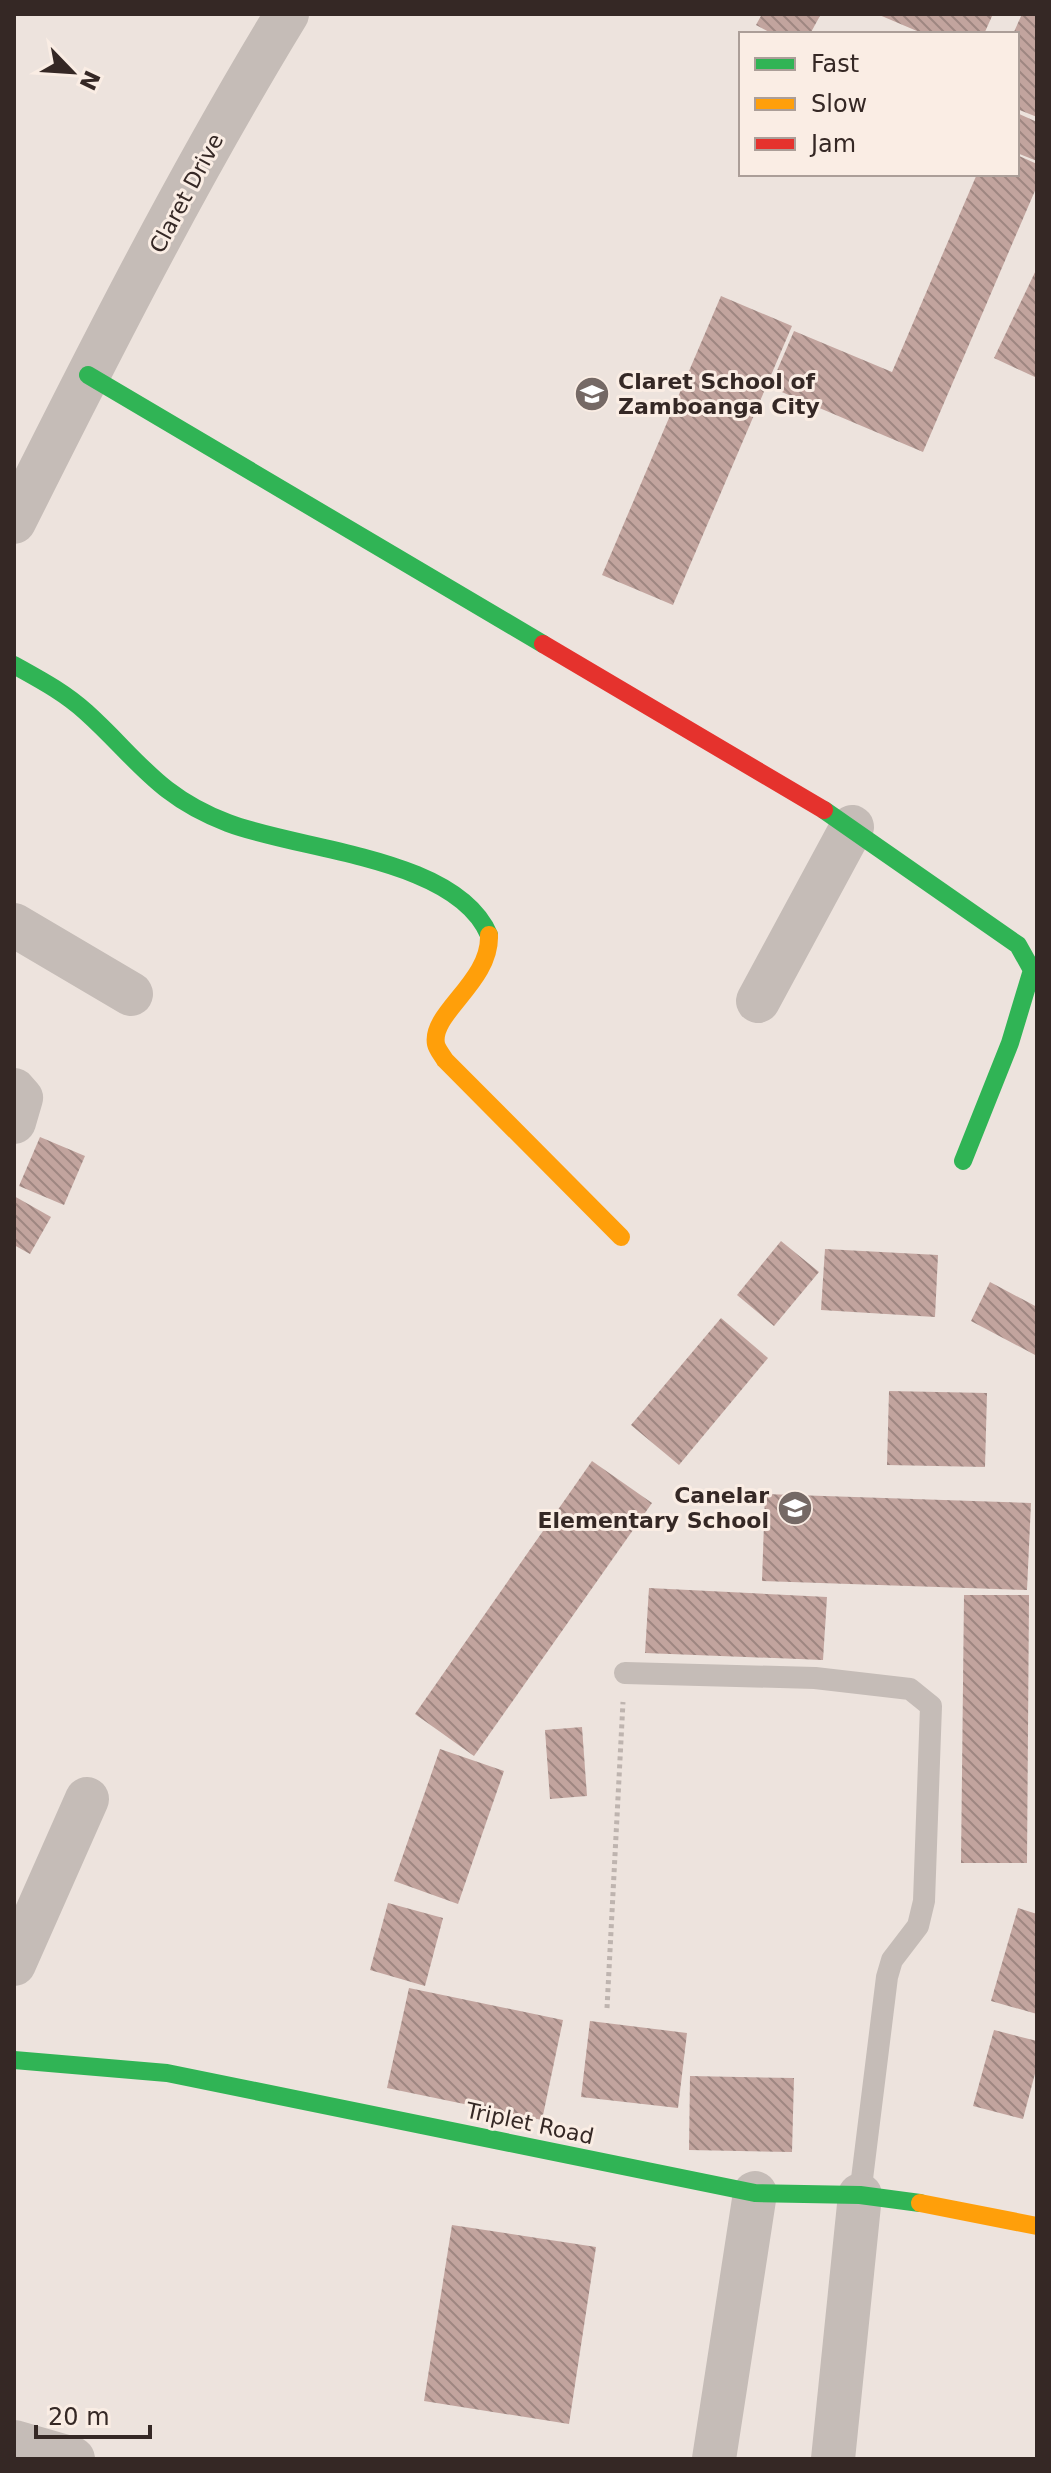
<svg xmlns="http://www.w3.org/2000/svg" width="1051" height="2473" font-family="'DejaVu Sans',sans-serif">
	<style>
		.building { fill: url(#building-back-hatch) }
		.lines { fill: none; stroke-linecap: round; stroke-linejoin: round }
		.path { stroke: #beb4af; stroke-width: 5; stroke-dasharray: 4 4; stroke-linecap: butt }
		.lane { stroke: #c5bcb7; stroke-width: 22 }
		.street { stroke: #c5bcb7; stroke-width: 44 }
		.fast { stroke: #30b455; stroke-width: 18 }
		.slow { stroke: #ff9f0a; stroke-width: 18 }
		.jam { stroke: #e5322d; stroke-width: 18 }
		.labels { text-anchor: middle; stroke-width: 6; stroke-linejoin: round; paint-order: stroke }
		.street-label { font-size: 22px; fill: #352825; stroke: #faede4 }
		.poi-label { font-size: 22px; font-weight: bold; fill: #352825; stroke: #faede4; text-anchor: start }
	</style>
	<defs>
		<pattern id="building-back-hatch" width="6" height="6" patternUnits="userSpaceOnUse" patternTransform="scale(2)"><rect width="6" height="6" fill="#c2a49e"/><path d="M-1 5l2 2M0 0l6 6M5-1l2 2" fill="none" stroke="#9e8681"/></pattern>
	</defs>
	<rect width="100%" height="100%" fill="#ede3dd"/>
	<g class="building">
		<polygon points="762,14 821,14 810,34 773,34 756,25"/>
		<polygon points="877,14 993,14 984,34 924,34"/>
		<polygon points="1022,14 1037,14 1037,117 1017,109 1017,34 1013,34"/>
		<polygon points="1017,113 1037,122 1037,161 1017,153"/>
		<polygon points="1017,155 1037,164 1037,186 923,452 770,387 794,331 892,372 977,174 1017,174"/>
		<polygon points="1037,268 1037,378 994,358"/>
		<polygon points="721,296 792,326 673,605 602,575"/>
		<polygon points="40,1137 85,1156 64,1205 19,1186"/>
		<polygon points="14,1196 51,1217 30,1254 14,1245"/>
		<polygon points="781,1241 819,1272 774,1326 737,1295"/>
		<polygon points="825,1249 938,1255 935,1317 821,1310"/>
		<polygon points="990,1282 1037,1307 1037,1356 971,1321"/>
		<polygon points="721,1318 768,1358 679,1465 631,1425"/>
		<polygon points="889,1391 987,1393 985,1467 887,1465"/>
		<polygon points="592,1461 652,1503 474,1756 415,1714"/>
		<polygon points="765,1494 1031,1503 1027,1590 762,1581"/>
		<polygon points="649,1588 827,1597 823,1660 645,1653"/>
		<polygon points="964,1595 1029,1595 1027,1863 961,1863"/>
		<polygon points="582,1727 587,1796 550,1799 545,1730"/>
		<polygon points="440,1749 504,1771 458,1904 394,1881"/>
		<polygon points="388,1903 443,1918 425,1986 370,1970"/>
		<polygon points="1018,1908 1037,1914 1037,2014 991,2001"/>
		<polygon points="409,1988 563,2020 542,2120 387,2088"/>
		<polygon points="590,2021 687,2033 678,2108 581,2097"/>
		<polygon points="994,2030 1037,2041 1037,2066 1023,2119 973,2106"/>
		<polygon points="690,2076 794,2078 792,2152 689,2150"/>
		<polygon points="452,2225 596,2247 569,2424 424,2401"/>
	</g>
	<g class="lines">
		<polyline class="path" points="607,2008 623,1702"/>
		<polyline class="lane" points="625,1673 815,1678 910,1689 931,1706 924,1901 918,1926 892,1960 887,1977 860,2195"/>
		<g class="street">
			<path d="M14,522C100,350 187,178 287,14"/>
			<polyline points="14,925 131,994"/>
			<polyline points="758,1001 852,827"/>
			<polyline points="14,1090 21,1098 14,1122"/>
			<polyline points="14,1964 87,1799"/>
			<polyline points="14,2442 73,2459"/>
			<polyline points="714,2459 755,2193"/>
			<polyline points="833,2459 860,2195"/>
		</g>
		<g class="fast">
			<polyline points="88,375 543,644"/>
			<path d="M14,665C39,679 64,692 86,712C137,758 157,796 228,823C301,851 456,857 489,935"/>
			<polyline points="824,810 1018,945 1032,970 1010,1043 963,1161"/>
			<polyline points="14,2060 167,2073 755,2193 860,2195 920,2203"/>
		</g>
		<g class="slow">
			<path d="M489,935C491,982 430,1013 436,1044C437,1049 442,1055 445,1060L621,1237"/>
			<polyline points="920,2203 1037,2226"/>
		</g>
		<polyline class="jam" points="543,644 824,810"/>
	</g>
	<defs>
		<g id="school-disc" transform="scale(1.8)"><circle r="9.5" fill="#756965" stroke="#faede4"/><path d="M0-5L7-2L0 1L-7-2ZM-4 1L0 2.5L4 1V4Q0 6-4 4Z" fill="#fff"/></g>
	</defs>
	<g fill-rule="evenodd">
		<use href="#school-disc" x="592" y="394"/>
		<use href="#school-disc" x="795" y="1508"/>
	</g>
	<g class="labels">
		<g class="street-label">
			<text transform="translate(186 193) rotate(-62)" y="8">Claret Drive</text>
			<text transform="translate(530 2123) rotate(12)" y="8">Triplet Road</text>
		</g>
		<g class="poi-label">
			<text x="618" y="389">Claret School of<tspan x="618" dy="25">Zamboanga City</tspan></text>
			<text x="769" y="1503" text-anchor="end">Canelar<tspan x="769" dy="25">Elementary School</tspan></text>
		</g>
	</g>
	<rect width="1051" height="2473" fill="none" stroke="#352825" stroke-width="32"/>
	<rect x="739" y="32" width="280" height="144" fill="#faede4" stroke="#ab9e98" stroke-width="2"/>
	<rect x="755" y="58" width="40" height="12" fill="#30b455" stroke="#ab9e98" stroke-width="2"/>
	<text x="811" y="72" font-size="24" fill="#352825">Fast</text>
	<rect x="755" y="98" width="40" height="12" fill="#ff9f0a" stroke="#ab9e98" stroke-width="2"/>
	<text x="811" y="112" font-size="24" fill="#352825">Slow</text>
	<rect x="755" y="138" width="40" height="12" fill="#e5322d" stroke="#ab9e98" stroke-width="2"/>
	<text x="811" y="152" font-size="24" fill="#352825">Jam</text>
	<g transform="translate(72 72) rotate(115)" stroke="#faede4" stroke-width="6" paint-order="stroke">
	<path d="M0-6L14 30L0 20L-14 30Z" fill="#352825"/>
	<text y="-12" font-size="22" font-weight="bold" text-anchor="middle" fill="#352825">N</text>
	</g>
	<path d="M36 2425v12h114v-12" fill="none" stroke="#352825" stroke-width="4"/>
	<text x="48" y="2425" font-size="24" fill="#352825" stroke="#faede4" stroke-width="6" paint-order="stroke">20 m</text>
</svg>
